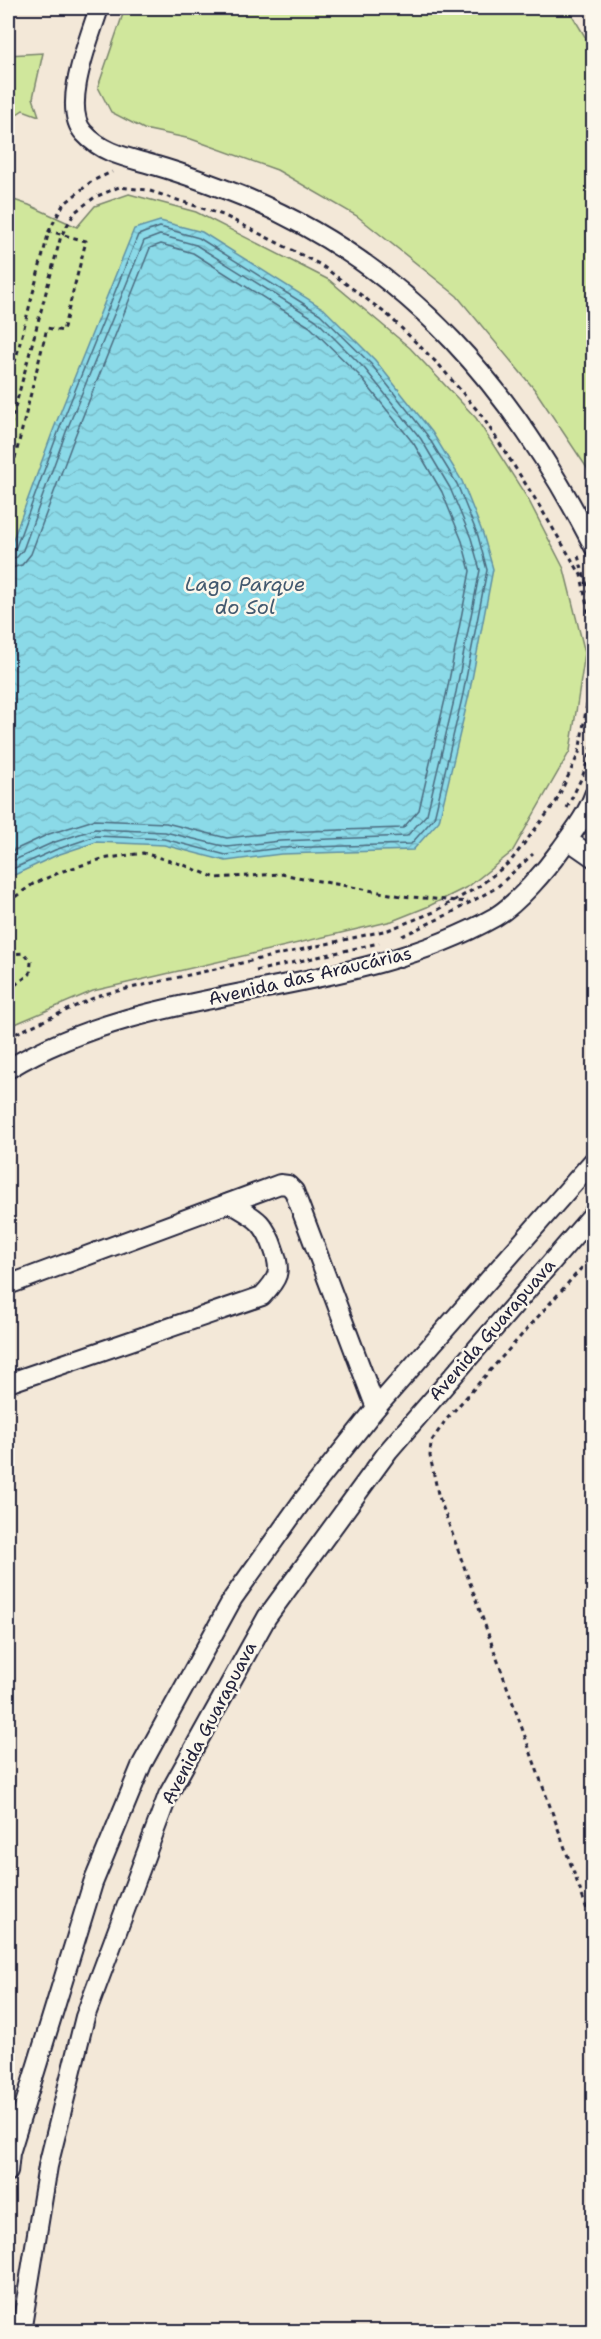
<svg xmlns="http://www.w3.org/2000/svg" width="601" height="2339" font-family="'Shantell Sans',sans-serif">
	<style>
		.green { fill: #d0e79c; stroke: #79846c; stroke-width: 1.5 }
		.water { fill: url(#water-waves); stroke: #6190a3; stroke-width: 1.5 }
		.lines { fill: none; stroke-linecap: round; stroke-linejoin: round }
		.shore { stroke: #4c6c80; stroke-width: 1.5 }
		.minor-casing { stroke: #22223b; stroke-width: 22 }
		.path { stroke: #22223b; stroke-width: 3; stroke-dasharray: 4.5 4.5; stroke-linecap: butt }
		.minor { stroke: #fbf7ec; stroke-width: 18 }
		.labels { text-anchor: middle; stroke-width: 5; stroke-linejoin: round; paint-order: stroke }
		.street-label { font-size: 18px; fill: #22223b; stroke: #fbf7ec }
		.water-label { font-size: 20px; font-style: italic; fill: #42596f; stroke: #fbf7ec }
	</style>
	<defs>
		<pattern id="water-waves" width="16" height="10" patternUnits="userSpaceOnUse" patternTransform="scale(1.5)"><rect width="16" height="10" fill="#8bdae8"/><path d="M0 5q4-4 8 0t8 0" fill="none" stroke="#78bbc8"/></pattern>
	</defs>
	<rect width="100%" height="100%" fill="#f3e8d8"/>
	<filter id="ink" filterUnits="userSpaceOnUse"><feTurbulence type="fractalNoise" baseFrequency=".0167" numOctaves="2"/><feDisplacementMap in="SourceGraphic" scale="12" xChannelSelector="R" yChannelSelector="G"/><feConvolveMatrix kernelMatrix="1 2 1 2 8 2 1 2 1" color-interpolation-filters="sRGB"/></filter>
	<g filter="url(#ink)">
		<g class="green">
			<polygon points="125,8 568,8 593,50 593,477 535,390 457,296 357,216 277,170 191,139 144,129 111,112 98,87"/>
			<polygon points="43,53 33,98 39,116 23,110 8,120 8,55"/>
			<polygon points="129,194 196,212 329,280 410,348 476,418 528,499 564,569 585,653 570,751 512,852 469,886 427,907 392,921 93,991 8,1027 8,198 29,205 77,227 95,206"/>
		</g>
		<polygon class="water" points="160,221 202,232 324,309 375,360 432,432 462,481 483,534 493,569 469,695 439,821 413,850 281,854 226,861 164,845 96,842 57,855 8,878 8,553 54,428 134,229"/>
		<g class="lines">
			<g class="shore">
				<polyline points="8,552 12,551 16,547 59,430 138,235 160,227 199,238 320,314 371,364 427,435 457,484 478,536 487,570 463,694 434,818 411,844 280,848 226,855 164,839 96,836 55,850 8,871"/>
				<polyline points="8,560 17,557 23,550 66,432 144,241 160,235 196,245 316,320 365,369 421,439 450,488 471,538 480,570 456,692 427,814 407,836 280,841 227,847 165,832 95,829 52,843 8,863"/>
				<polyline points="8,569 22,565 31,554 75,436 150,248 161,244 193,253 310,327 359,375 414,444 442,492 462,541 470,571 447,691 419,810 403,828 279,832 227,838 166,823 94,820 49,834 8,853"/>
			</g>
			<g class="minor-casing">
				<g id="minor">
					<path d="M99,8C90,37 60,108 84,133C104,155 131,158 157,166C188,175 217,186 247,198C411,267 514,391 594,547"/>
					<polyline points="568,840 594,858"/>
					<path d="M8,1069C155,980 346,1001 495,917C517,904 546,870 561,849C573,832 587,815 594,795"/>
					<polyline points="8,1285 280,1184 288,1185 294,1191 376,1408"/>
					<path d="M8,1383L262,1296C278,1279 282,1272 274,1250C264,1220 255,1218 230,1203"/>
					<polyline points="8,2172 10,2153 93,1883 142,1764 233,1598 303,1500 376,1408 594,1160"/>
					<polyline points="21,2332 48,2166 85,2017 168,1795 267,1617 389,1450 594,1213"/>
				</g>
			</g>
			<g class="path">
				<polyline points="8,389 49,231 63,205 92,181 112,172"/>
				<polyline points="8,434 61,236 75,212 95,197 119,187 147,190 223,215 321,265 389,316 440,366 482,416 534,497 581,575 594,643"/>
				<polyline points="8,475 15,458 47,328 63,331 86,241 49,231"/>
				<polyline points="578,556 594,608"/>
				<polyline points="567,808 583,775 594,740"/>
				<polyline points="8,902 33,884 63,871 102,859 143,853 184,865 216,878 281,874 401,896 468,902"/>
				<polyline points="402,936 449,914 496,888 533,854"/>
				<polyline points="8,954 24,953 31,962 30,974 8,990"/>
				<polyline points="256,971 379,943"/>
				<polyline points="8,1037 100,995 388,930 434,912 478,887 510,862 556,802 579,753 594,661"/>
				<polyline points="594,1254 445,1421 431,1442 430,1456 438,1494 594,1929"/>
			</g>
			<use href="#minor" class="minor"/>
		</g>
	</g>
	<g class="labels">
		<g class="street-label">
			<text transform="translate(310 976) rotate(-13)" y="6">Avenida das Araucárias</text>
			<text transform="translate(492 1330) rotate(-49)" y="6">Avenida Guarapuava</text>
			<text transform="translate(209 1723) rotate(-62)" y="6">Avenida Guarapuava</text>
		</g>
		<g class="water-label">
			<text x="245" y="591">Lago Parque<tspan x="245" dy="23">do Sol</tspan></text>
		</g>
	</g>
	<rect width="601" height="2339" fill="none" stroke="#fbf7ec" stroke-width="30"/>
	<rect x="15" y="15" width="571" height="2309" fill="none" stroke="#22223b" stroke-width="2" filter="url(#ink)"/>
</svg>
